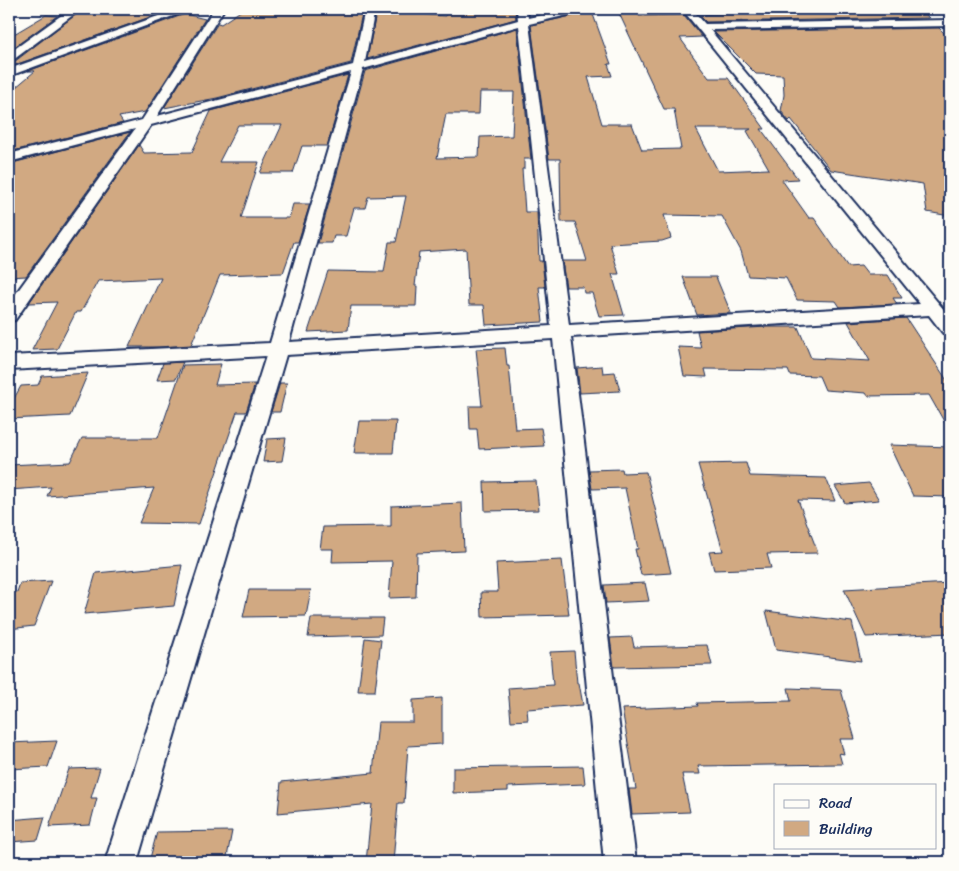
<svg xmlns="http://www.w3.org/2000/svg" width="959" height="871" font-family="Sriracha,sans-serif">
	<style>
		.building { fill: #d1a982; stroke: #1b2f5e; fill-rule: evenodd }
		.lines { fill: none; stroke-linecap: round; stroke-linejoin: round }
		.street-casing { stroke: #1b2f5e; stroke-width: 4 }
		.street { fill: #fdfcf7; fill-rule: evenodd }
	</style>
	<rect width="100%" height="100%" fill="#fdfcf7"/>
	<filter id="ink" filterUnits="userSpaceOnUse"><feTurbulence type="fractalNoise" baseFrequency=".02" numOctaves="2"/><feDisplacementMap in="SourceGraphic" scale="10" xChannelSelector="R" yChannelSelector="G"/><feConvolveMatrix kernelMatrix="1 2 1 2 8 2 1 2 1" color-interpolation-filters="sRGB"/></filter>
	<g filter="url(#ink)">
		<g class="building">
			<polygon points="83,9 170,10 9,67 9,63 14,62"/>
			<polygon points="262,9 363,9 351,63 217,98 164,108 218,23 221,24 242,10 259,12"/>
			<polygon points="377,9 408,9 405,13 445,16 448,9 469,11 470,9 515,9 516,19 367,59"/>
			<path d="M588,9H591L611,64H608L612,76L588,77L602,124H632L642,150L681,149L674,109H664L617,9H638L639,16L684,15L702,37L680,38L709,78H728L765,129H761L798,179L782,180L809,218H814L848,267L861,266L868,275H888L902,298H893L897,304L840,307L836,301L797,300L786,278L748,276L741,251L722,216L664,215L671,238L662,241L610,244L619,274H612L624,315L599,316L592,293H584L583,287H566L562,261H587L575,222H561L560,159H549L531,25L585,13ZM696,129H751L747,131L769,169L718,171Z"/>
			<polygon points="783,9 920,9 929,18 706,22 699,15 785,10"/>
			<polygon points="185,14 205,19 145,112 119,117 123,123 9,152 9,93 35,71 28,71"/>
			<polygon points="46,15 57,16 9,51 9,37"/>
			<path d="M517,28L531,159H524V169H522L525,212H537L539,261H542L545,287H539L543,322L486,325L484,305H469L466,249L419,252L415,286H417L416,306H351L348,330L308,332L328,271L384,272L389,242H396L406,196L368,197L365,208H354L346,236H334L332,243H318L365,71ZM480,92H514L512,136L480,137L479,157L437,158L446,114H479Z"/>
			<polygon points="939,28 950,39 950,91 949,96 950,98 950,216 927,212 923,184 831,170 791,119 789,121 781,111 784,95 783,75 756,74 714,32"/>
			<polygon points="348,75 327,146 302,146 293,173 260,173 282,125 238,125 219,162 259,162 241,218 289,218 293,204 310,204 298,242 294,242 283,273 220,275 191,345 158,347 129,347 161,278 98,281 81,312 76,312 57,349 32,350 57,302 29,303 139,145 144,153 192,152 211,111"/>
			<polygon points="130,132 26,276 9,277 9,164"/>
			<polygon points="683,277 716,277 731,313 697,315"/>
			<polygon points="906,318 950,385 950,432 929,395 868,396 866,393 825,390 819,376 790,375 788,370 705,369 707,377 684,376 678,347 701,348 697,331 767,327 798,327 811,358 870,361 848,322"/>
			<polygon points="505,348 507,366 509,366 515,429 541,428 544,446 479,449 477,429 470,429 469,406 482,406 476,349"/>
			<polygon points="183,362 176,379 157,380 163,363"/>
			<polygon points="221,364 215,385 255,384 246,412 237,412 199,524 139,523 154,488 47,496 51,487 9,490 9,465 70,462 82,438 158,438 183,365"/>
			<polygon points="602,366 603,373 615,372 620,391 580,393 577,368"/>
			<polygon points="88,373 70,416 9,419 9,407 21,386 38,385 42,376"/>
			<polygon points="280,383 287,383 280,412 271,412"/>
			<polygon points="359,421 396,421 393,453 354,453"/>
			<polygon points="286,438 282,461 263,462 267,439"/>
			<polygon points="889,445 950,447 950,497 913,496"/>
			<polygon points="746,463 750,476 826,478 835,501 798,500 818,553 767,554 771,568 714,570 709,552 723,551 698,464"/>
			<polygon points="622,469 623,473 646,472 671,573 641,575 635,549 638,549 625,488 592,489 589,470"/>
			<polygon points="536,481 539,510 485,511 484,482"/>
			<polygon points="869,483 879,500 845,503 835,486"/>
			<polygon points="462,503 464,551 417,553 416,597 389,598 392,561 332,562 333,549 320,549 323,527 391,526 391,506"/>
			<polygon points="562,560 569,615 482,617 481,592 498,592 496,563"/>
			<polygon points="182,565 174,606 84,614 96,573"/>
			<polygon points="51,581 34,626 9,629 9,593 17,592 20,583"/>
			<polygon points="645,583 649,601 606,603 604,585"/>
			<polygon points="950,583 950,633 866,637 844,589"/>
			<polygon points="249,590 311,590 306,616 243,617"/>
			<polygon points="766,611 852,622 861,661 776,650"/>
			<polygon points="311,618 383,618 381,635 308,637"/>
			<polygon points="632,637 634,647 707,645 712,665 614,667 610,638"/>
			<polygon points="365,638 381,640 375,691 358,691"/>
			<polygon points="574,651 577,683 579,683 583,705 527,709 528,720 511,721 508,688 553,685 550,652"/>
			<polygon points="788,688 841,690 855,739 840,739 844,754 839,753 842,764 698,766 700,774 682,774 690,812 632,814 629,789 636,789 622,709 698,706 697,703 791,701"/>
			<polygon points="442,698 442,744 408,746 404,803 398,803 393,862 366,862 372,804 278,813 281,782 373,773 378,722 413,722 413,700"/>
			<polygon points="57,741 48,767 9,769 9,743"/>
			<polygon points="583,766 585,784 508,787 508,791 453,793 453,768"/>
			<polygon points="100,768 91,798 97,798 90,825 49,827 69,769"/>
			<polygon points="45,817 38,840 9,842 9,820"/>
			<polygon points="232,831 226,862 149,862 157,832"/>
		</g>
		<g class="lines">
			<g class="street-casing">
				<g id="street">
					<polygon points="70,9 81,9 13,60 9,61 9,53"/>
					<polygon points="178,9 192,9 9,76 9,69"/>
					<path d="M214,9H224L157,116L353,65L365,9H375L365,62L518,20L517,9H527L528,18L569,9H586L585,11L529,24L569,325L920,304L682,9H692L705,24L950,20V26L710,30L950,317V335L943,333L929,315L571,337L636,862H604L553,339L286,355L137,862H105L266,356L9,370V356L270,343L351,72L151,125L15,320L9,322V303L135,129L9,162V154L142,120ZM519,26L551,326L289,342L363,69Z"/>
				</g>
			</g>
			<use href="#street" class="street"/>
		</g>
	</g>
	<rect width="959" height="871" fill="none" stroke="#fdfcf7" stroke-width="30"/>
	<rect x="15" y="15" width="929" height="841" fill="none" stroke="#1b2f5e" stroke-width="2" filter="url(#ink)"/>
	<rect x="774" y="784" width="162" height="65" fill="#fdfcf7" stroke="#a3aaba"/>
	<rect x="784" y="800" width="25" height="8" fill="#fdfcf7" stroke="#a3aaba"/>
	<text x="819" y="808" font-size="15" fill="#1b2f5e">Road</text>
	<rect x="784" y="821" width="25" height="15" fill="#d1a982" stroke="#a3aaba"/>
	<text x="819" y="834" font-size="15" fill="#1b2f5e">Building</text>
</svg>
